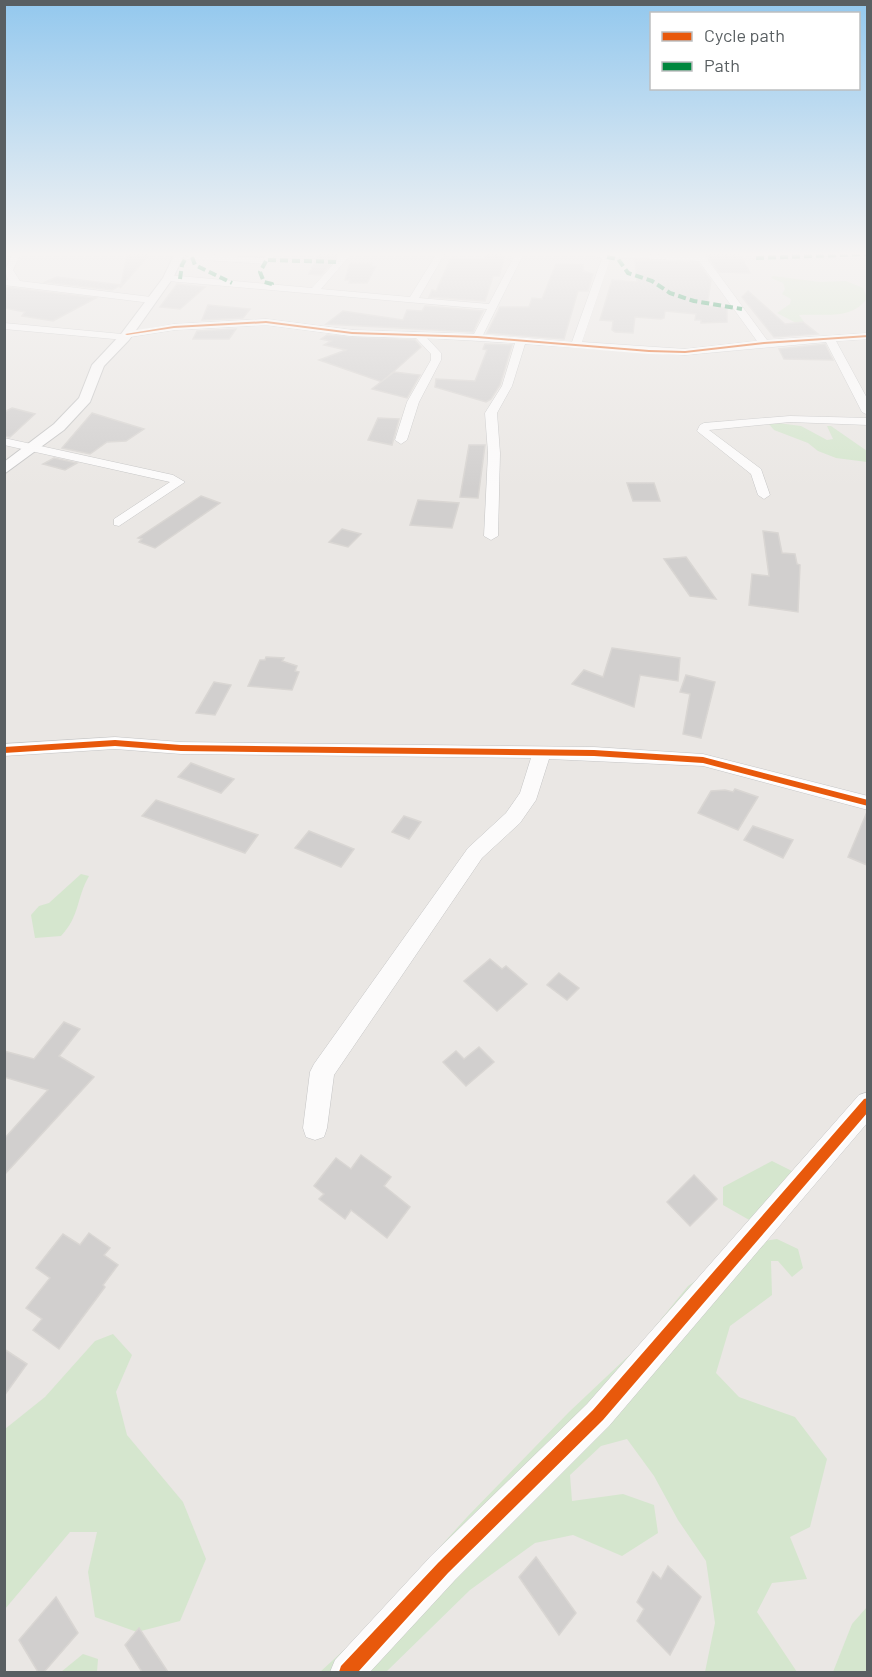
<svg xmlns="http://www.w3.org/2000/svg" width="872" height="1677" font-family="Barlow,sans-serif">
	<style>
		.green { fill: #d5e6ce }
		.building { fill: #d1cfce; stroke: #d9d6d3; stroke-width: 1.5 }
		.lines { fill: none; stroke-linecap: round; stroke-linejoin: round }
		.minor-casing { stroke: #c5c5c5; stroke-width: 1 }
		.tertiary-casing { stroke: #c5c5c5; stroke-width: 2 }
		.minor { fill: #fcfbfb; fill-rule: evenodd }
		.tertiary { fill: #fcfbfb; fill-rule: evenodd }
		.quiet { stroke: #00873e; stroke-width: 4; stroke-dasharray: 8 4; stroke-linecap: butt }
		.cycleway-casing { stroke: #fff; stroke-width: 4 }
		.cycleway { fill: #e8590c; fill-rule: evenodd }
	</style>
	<rect width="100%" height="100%" fill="#eae7e4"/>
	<g class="green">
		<path d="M773,276L820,282L846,281L863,288L867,298C852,321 823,313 799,315L804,322L798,324L777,313L790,304L791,299L782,294L785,289L783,283L771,278Z"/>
		<polygon points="778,423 801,426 827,440 833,439 827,426 831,426 867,451 867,462 836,458 818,451 808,443 774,430 769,424"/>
		<path d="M81,874L89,876C76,899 80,916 61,936L35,938L31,915L39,906L49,903Z"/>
		<polygon points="772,1161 794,1172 751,1221 723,1205 723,1187"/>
		<polygon points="777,1239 798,1249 803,1268 792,1277 778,1261 771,1261 772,1295 730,1326 716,1373 739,1397 795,1417 827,1459 810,1527 790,1537 807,1579 772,1583 757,1612 797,1672 705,1672 715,1623 706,1561 678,1520 654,1476 627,1439 601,1446 570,1475 572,1501 623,1494 654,1505 658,1533 622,1556 573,1535 535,1543 470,1590 386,1672 320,1672 357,1638 468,1516 569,1412 640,1345 688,1286 725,1261 742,1244"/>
		<polygon points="113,1334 132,1355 116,1392 127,1435 183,1502 206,1559 180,1621 137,1632 95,1617 88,1572 97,1532 70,1532 5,1609 5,1429 45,1397 95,1341"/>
		<polygon points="867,1607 867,1672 833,1672 852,1624"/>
		<polygon points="83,1654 98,1659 97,1672 61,1672"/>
	</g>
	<g class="building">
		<polygon points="151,253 120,288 121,285 112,290 45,282 57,277 121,285 127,254"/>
		<polygon points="319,253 340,253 321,275 309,274"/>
		<polygon points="487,253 503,253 504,260 499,276 493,276 485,301 429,297 432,290 436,291 451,258 484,260"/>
		<polygon points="706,253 739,253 750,273 719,272"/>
		<polygon points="635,260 698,263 711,281 707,306 727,308 727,322 701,323 701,320 695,320 696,314 665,311 664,318 661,319 635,317 633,333 615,332 612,330 613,321 600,320 612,280 637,282"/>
		<polygon points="350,263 372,263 371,266 376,266 367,283 349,283 350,280 345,280"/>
		<polygon points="556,264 583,265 583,271 593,274 588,291 578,291 564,339 487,333 500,307 529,307 532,298 542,299"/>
		<polygon points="177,284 205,287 180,309 160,307"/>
		<polygon points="4,287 96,298 53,321 22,316 25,312 4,308"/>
		<polygon points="748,291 785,324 803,322 818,334 774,337 742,297"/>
		<polygon points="208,305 250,309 243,318 202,320"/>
		<polygon points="425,306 483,311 473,332 326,324 343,311 403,320 407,310 422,311"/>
		<polygon points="236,329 229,339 193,339 197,331"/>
		<polygon points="327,335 415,340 421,347 382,382 319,360 346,350 324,345 331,341 321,339"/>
		<polygon points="485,344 512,345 500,385 491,399 486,402 435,387 436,379 475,381 487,350 483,349"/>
		<polygon points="825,344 833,360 784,359 779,349"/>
		<polygon points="394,372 420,375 407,398 372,389"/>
		<polygon points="12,408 35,414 10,437 4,436 4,412"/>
		<polygon points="92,413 144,429 126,441 107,442 90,454 62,448"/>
		<polygon points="378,418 399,419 392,445 368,440"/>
		<polygon points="469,445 485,445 478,498 460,497"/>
		<polygon points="54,458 77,463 65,470 43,464"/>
		<polygon points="627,483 654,483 660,501 633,501"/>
		<polygon points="201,496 220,503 155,548 139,542 142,539 138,538"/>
		<polygon points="418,500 459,503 452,528 410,525"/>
		<polygon points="342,529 361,534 348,547 329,542"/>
		<polygon points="763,531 778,533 782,553 795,554 797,564 800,565 798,612 749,605 752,574 769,576"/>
		<polygon points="686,557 716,599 690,596 664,559"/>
		<polygon points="612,648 680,658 678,681 640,675 634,707 572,684 584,670 603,677"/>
		<polygon points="266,657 284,658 282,661 297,666 295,671 299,672 292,690 248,686 260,660 265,660"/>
		<polygon points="686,675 715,682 701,738 683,734 690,694 680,692"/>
		<polygon points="214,682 231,685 215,715 196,713"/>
		<polygon points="191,763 234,779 221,793 178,777"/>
		<polygon points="735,789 758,797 738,830 698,813 711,791 725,790 733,792"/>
		<polygon points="156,800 209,818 258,835 245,853 142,816"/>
		<polygon points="867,812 867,865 848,857"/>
		<polygon points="404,816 421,822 409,839 392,832"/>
		<polygon points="753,826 793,840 783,858 744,840"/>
		<polygon points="309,831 354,849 341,867 295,848"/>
		<polygon points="490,959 502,969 506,966 527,984 497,1011 464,981"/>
		<polygon points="559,973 579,988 567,1000 547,985"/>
		<polygon points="64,1022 80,1029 59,1056 94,1077 4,1175 4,1139 48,1090 4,1077 4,1051 34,1059"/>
		<polygon points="479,1047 494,1062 466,1086 443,1062 456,1051 464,1059"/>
		<polygon points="361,1155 391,1177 384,1186 410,1207 387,1238 351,1210 345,1219 319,1199 324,1194 314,1186 336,1158 351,1169"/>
		<polygon points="694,1175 717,1199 690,1226 667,1202"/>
		<polygon points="89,1233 110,1248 104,1255 118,1265 103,1285 105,1287 59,1349 33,1330 42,1319 26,1308 50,1278 36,1268 63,1234 80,1245"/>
		<polygon points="4,1349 27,1364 4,1396"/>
		<polygon points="536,1557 576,1613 559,1635 519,1577"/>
		<polygon points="668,1566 701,1597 670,1655 637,1621 644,1609 637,1602 653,1572 661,1579"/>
		<polygon points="56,1597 78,1633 44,1672 38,1672 19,1640"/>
		<polygon points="139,1628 168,1672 142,1672 125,1645"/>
	</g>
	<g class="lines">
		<g class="minor-casing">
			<g id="minor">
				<polygon points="13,253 21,253 13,270 20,281 151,297 156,300 151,303 4,285 4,279 8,280 5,270"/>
				<polygon points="184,253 264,258 269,253 278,253 266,264 187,259 183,256"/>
				<path d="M343,253H352L321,289L410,297L437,253H445L419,298L489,304L516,253H524L483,335L572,342L602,258L581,253L696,256L695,253H703L767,340L868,333V339L836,341L868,400V415L862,412L826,342L685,355L525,344L512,386L497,413L500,453L498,536L491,540L484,536L488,453L485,413L502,386L515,343L427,338L441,353V360L419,402L407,440L401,444L395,440L407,402L431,360V354L416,338L352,336L266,325L174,330L130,337L125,340L4,329V323L122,334L174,324L266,319L352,330L474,334L487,309L168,281L164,278L168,275L312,288ZM611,257L699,261L757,341L685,349L582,342Z"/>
				<polygon points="790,416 868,418 868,425 790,422 709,430 761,469 770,495 764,499 758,495 751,474 697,431 700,425 704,423"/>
				<polygon points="4,438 173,475 185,482 119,526 114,525 114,519 170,482 4,445"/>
				<polygon points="115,737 181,742 594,747 703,754 868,796 868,810 703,766 549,759 536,800 520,823 482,858 334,1075 327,1128 324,1137 315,1140 306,1137 303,1128 310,1072 314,1064 468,848 506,813 520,793 531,758 181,754 115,749 4,756 4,744"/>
				<polygon points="868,1092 868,1122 609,1426 455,1580 370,1672 330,1672 335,1660 431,1556 587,1404 859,1095"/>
			</g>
		</g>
		<g class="tertiary-casing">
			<polygon id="tertiary" points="175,253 185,253 173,278 129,340 104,366 90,402 64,430 4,474 4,462 54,424 79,398 92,365 121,334 163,278"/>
		</g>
		<use href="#minor" class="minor"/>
		<use href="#tertiary" class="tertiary"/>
		<g class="quiet">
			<polyline points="192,257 195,265 232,283"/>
			<polyline points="607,257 618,259 628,273 652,281 670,293 694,301 742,309"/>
			<polyline points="756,258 868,254"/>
			<polyline points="268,260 340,262"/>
			<polyline points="266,261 260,272 264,282 272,284 271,287"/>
			<polyline points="180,279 182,265 187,256"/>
		</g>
		<g class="cycleway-casing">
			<g id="cycleway">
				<polygon points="266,321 352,332 477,336 649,350 685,351 764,342 868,335 868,337 764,344 685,353 649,352 477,338 352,334 266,323 174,328 127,335 125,334 174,326"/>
				<polygon points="115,740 181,745 594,750 703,757 868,800 868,806 703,763 594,756 181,751 115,746 4,753 4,747"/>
				<polygon points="868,1098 868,1112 603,1420 448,1573 358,1672 339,1672 341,1666 438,1563 593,1410 864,1099"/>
			</g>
		</g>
		<use href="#cycleway" class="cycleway"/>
	</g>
	<linearGradient id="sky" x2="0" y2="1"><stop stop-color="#93c8ee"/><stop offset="0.52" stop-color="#f6f4f3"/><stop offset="1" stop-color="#f6f4f3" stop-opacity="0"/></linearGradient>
	<rect width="872" height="488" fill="url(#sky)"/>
	<rect width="872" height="1677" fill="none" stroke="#595f62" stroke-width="12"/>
	<rect x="650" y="12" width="210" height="78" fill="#ffffff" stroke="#bdbfc0" stroke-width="1.5"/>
	<rect x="662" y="32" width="30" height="9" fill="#e8590c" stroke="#bdbfc0" stroke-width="1.5"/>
	<text x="704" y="42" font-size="18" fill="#595f62">Cycle path</text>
	<rect x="662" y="62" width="30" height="9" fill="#00873e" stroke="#bdbfc0" stroke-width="1.5"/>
	<text x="704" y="72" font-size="18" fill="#595f62">Path</text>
</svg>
